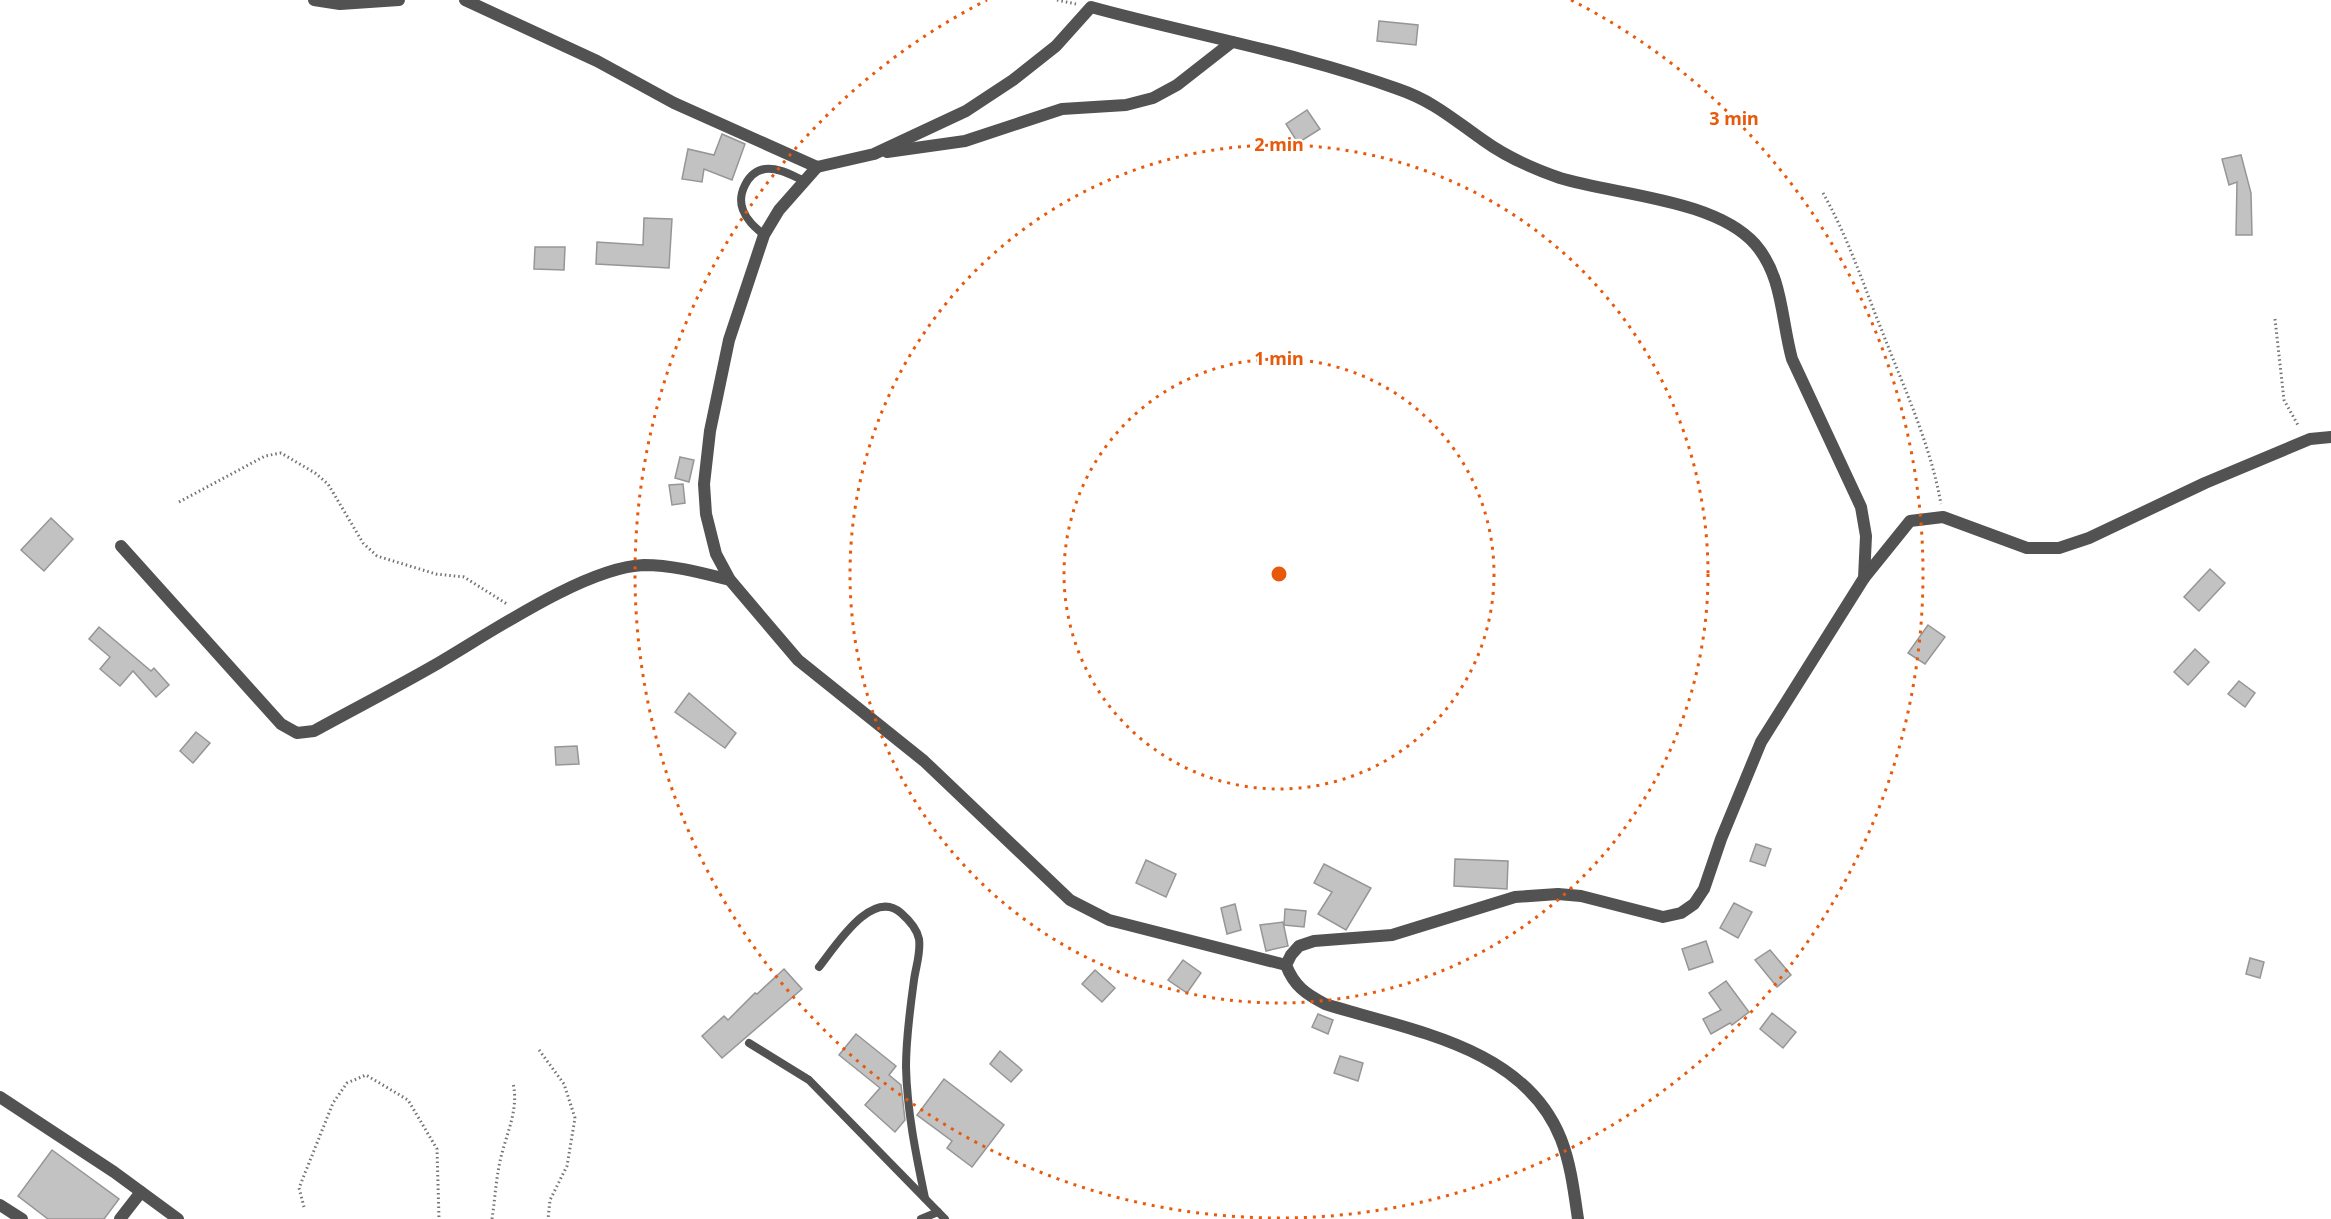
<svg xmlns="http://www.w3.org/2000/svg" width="2331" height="1219" font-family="'Noto Sans',sans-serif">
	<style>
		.building { fill: #c2c2c2; stroke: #969696; stroke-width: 1.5 }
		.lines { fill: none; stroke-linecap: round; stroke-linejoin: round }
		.path { stroke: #747474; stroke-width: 3; stroke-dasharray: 1.5 3; stroke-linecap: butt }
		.service { stroke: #525252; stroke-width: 8 }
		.minor { stroke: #525252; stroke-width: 12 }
		.ring { fill: none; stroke: #e8590c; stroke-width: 3; stroke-dasharray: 3 6 }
		.centre { fill: #e8590c; stroke: #fff; stroke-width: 3 }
		.ring-label { font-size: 18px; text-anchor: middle; font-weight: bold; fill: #e8590c; stroke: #fff; stroke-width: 4.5; stroke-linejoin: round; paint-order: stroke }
	</style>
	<rect width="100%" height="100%" fill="#fff"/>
	<g class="building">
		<polygon points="1379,21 1418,25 1416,45 1377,41"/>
		<polygon points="1307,110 1320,129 1298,143 1286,124"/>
		<polygon points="722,134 745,144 732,180 704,169 702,182 682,179 688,149 714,155"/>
		<polygon points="2241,155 2251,193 2252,235 2236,235 2237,182 2229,185 2222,159"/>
		<polygon points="644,218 672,219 669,268 596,264 597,242 643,245"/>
		<polygon points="535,247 565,247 564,270 534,269"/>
		<polygon points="680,457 694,460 689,482 675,478"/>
		<polygon points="683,484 685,503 672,505 669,485"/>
		<polygon points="51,518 73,539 44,571 21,550"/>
		<polygon points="2210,569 2225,583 2199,611 2184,597"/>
		<polygon points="1928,625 1945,637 1925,664 1908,653"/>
		<polygon points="99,627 151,671 154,668 169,685 156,697 133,671 120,686 100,669 110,657 89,639"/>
		<polygon points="2195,649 2209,662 2188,685 2174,672"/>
		<polygon points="2239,681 2255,693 2245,707 2228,694"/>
		<polygon points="689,693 736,733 725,748 675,712"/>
		<polygon points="196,732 210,743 193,763 180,751"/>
		<polygon points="577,746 579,764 556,765 555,747"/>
		<polygon points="1756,844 1771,849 1765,866 1750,861"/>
		<polygon points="1455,859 1508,861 1507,889 1454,886"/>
		<polygon points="1146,860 1176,874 1166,897 1136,883"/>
		<polygon points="1324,864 1371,888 1346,930 1318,914 1332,892 1314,883"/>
		<polygon points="1734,903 1752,912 1738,938 1720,928"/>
		<polygon points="1235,904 1241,930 1227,934 1221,908"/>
		<polygon points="1285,909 1306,911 1304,927 1284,925"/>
		<polygon points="1283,922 1288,946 1266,951 1260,925"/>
		<polygon points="1706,941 1713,962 1689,970 1682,949"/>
		<polygon points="1770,950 1791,975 1777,987 1755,960"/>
		<polygon points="2250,958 2264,962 2260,978 2246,974"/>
		<polygon points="1183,960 1201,973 1187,993 1168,980"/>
		<polygon points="784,969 802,989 722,1058 702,1036 724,1016 728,1020 755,993 757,994"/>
		<polygon points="1095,970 1115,988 1102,1002 1082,984"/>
		<polygon points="1726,981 1749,1012 1732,1025 1730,1023 1711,1034 1703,1019 1721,1010 1709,993"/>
		<polygon points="1772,1013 1796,1032 1783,1048 1760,1029"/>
		<polygon points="1318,1014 1333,1020 1328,1034 1312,1027"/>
		<polygon points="856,1034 896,1066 889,1075 901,1085 905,1120 895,1132 865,1105 880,1088 839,1055"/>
		<polygon points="1000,1051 1022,1070 1011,1082 990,1064"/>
		<polygon points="1340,1056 1363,1063 1358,1081 1334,1073"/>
		<polygon points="944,1079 1004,1125 972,1167 947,1148 952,1141 917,1115"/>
		<polygon points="52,1150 119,1199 104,1219 48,1219 18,1196"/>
	</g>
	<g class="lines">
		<g class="path">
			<polyline points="1057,0 1076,4"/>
			<path d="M1823,193C1848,237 1863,284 1882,331C1904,388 1930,443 1941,504"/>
			<polyline points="2275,319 2284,400 2299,427"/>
			<polyline points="179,502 265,456 281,453 315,473 328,484 363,543 377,556 436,574 464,577 507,604"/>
			<polyline points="539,1050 564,1084 575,1118 567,1166 550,1200 548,1219"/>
			<polyline points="304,1207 299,1188 333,1103 347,1083 366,1075 408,1100 437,1149 439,1219"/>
			<path d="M492,1219C495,1199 496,1177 501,1157C507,1132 519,1109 513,1083"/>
		</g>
		<g class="service">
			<path d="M764,235C756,228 747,221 743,210C737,195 747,172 765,169C778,167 793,176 805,181"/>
			<path d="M819,967C835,947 872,887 901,913C909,920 917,928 919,939C921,952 916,966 914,980C910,1009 906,1037 906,1067C907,1111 916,1155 925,1198"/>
			<polyline points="749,1043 809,1080 945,1219"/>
			<polyline points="921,1219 938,1212"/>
		</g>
		<g class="minor">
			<polyline points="314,0 340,4 399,0"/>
			<path d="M465,0L597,61L674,103L817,167L874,154L966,111L1013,80L1056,46L1091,7C1193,35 1299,53 1398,89C1433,101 1453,119 1483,140C1505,156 1534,169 1560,178C1616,195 1715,199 1755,244C1783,276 1781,319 1792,359L1861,507L1866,536L1864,578"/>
			<polyline points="887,152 965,141 1062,109 1126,105 1153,98 1177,85 1232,42"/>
			<polyline points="817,167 779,210 764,235 729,340 710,431 704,484 706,514 716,554 730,580 798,660 924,761 1070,900 1109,920 1286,965"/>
			<path d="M121,546L281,724L297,733L314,731C354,709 395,688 435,665C487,635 585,567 644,565C673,565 702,573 730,580"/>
			<polyline points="0,1097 114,1172 178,1219"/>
			<polyline points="0,1205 22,1219"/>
			<polyline points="120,1219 141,1192"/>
			<path d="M1578,1219C1574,1192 1571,1165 1561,1139C1524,1046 1411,1031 1325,1004C1306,994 1294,986 1286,965L1291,955L1299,946L1314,941L1392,935L1515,897L1558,894L1581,896L1663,917L1681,913L1694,904L1704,889L1721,839L1761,742L1864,578L1910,521L1943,517L2027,548H2059L2089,538L2205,483L2310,439L2331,437"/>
		</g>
	</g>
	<g class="ring">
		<circle cx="1279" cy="574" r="215"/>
		<circle cx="1279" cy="574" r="429"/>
		<path d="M1571 0A644 644 0 1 1 987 0"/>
	</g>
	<circle cx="1279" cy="574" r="9" class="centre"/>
	<g class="ring-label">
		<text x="1734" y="125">3 min</text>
		<text x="1279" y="151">2 min</text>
		<text x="1279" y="365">1 min</text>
	</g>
</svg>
